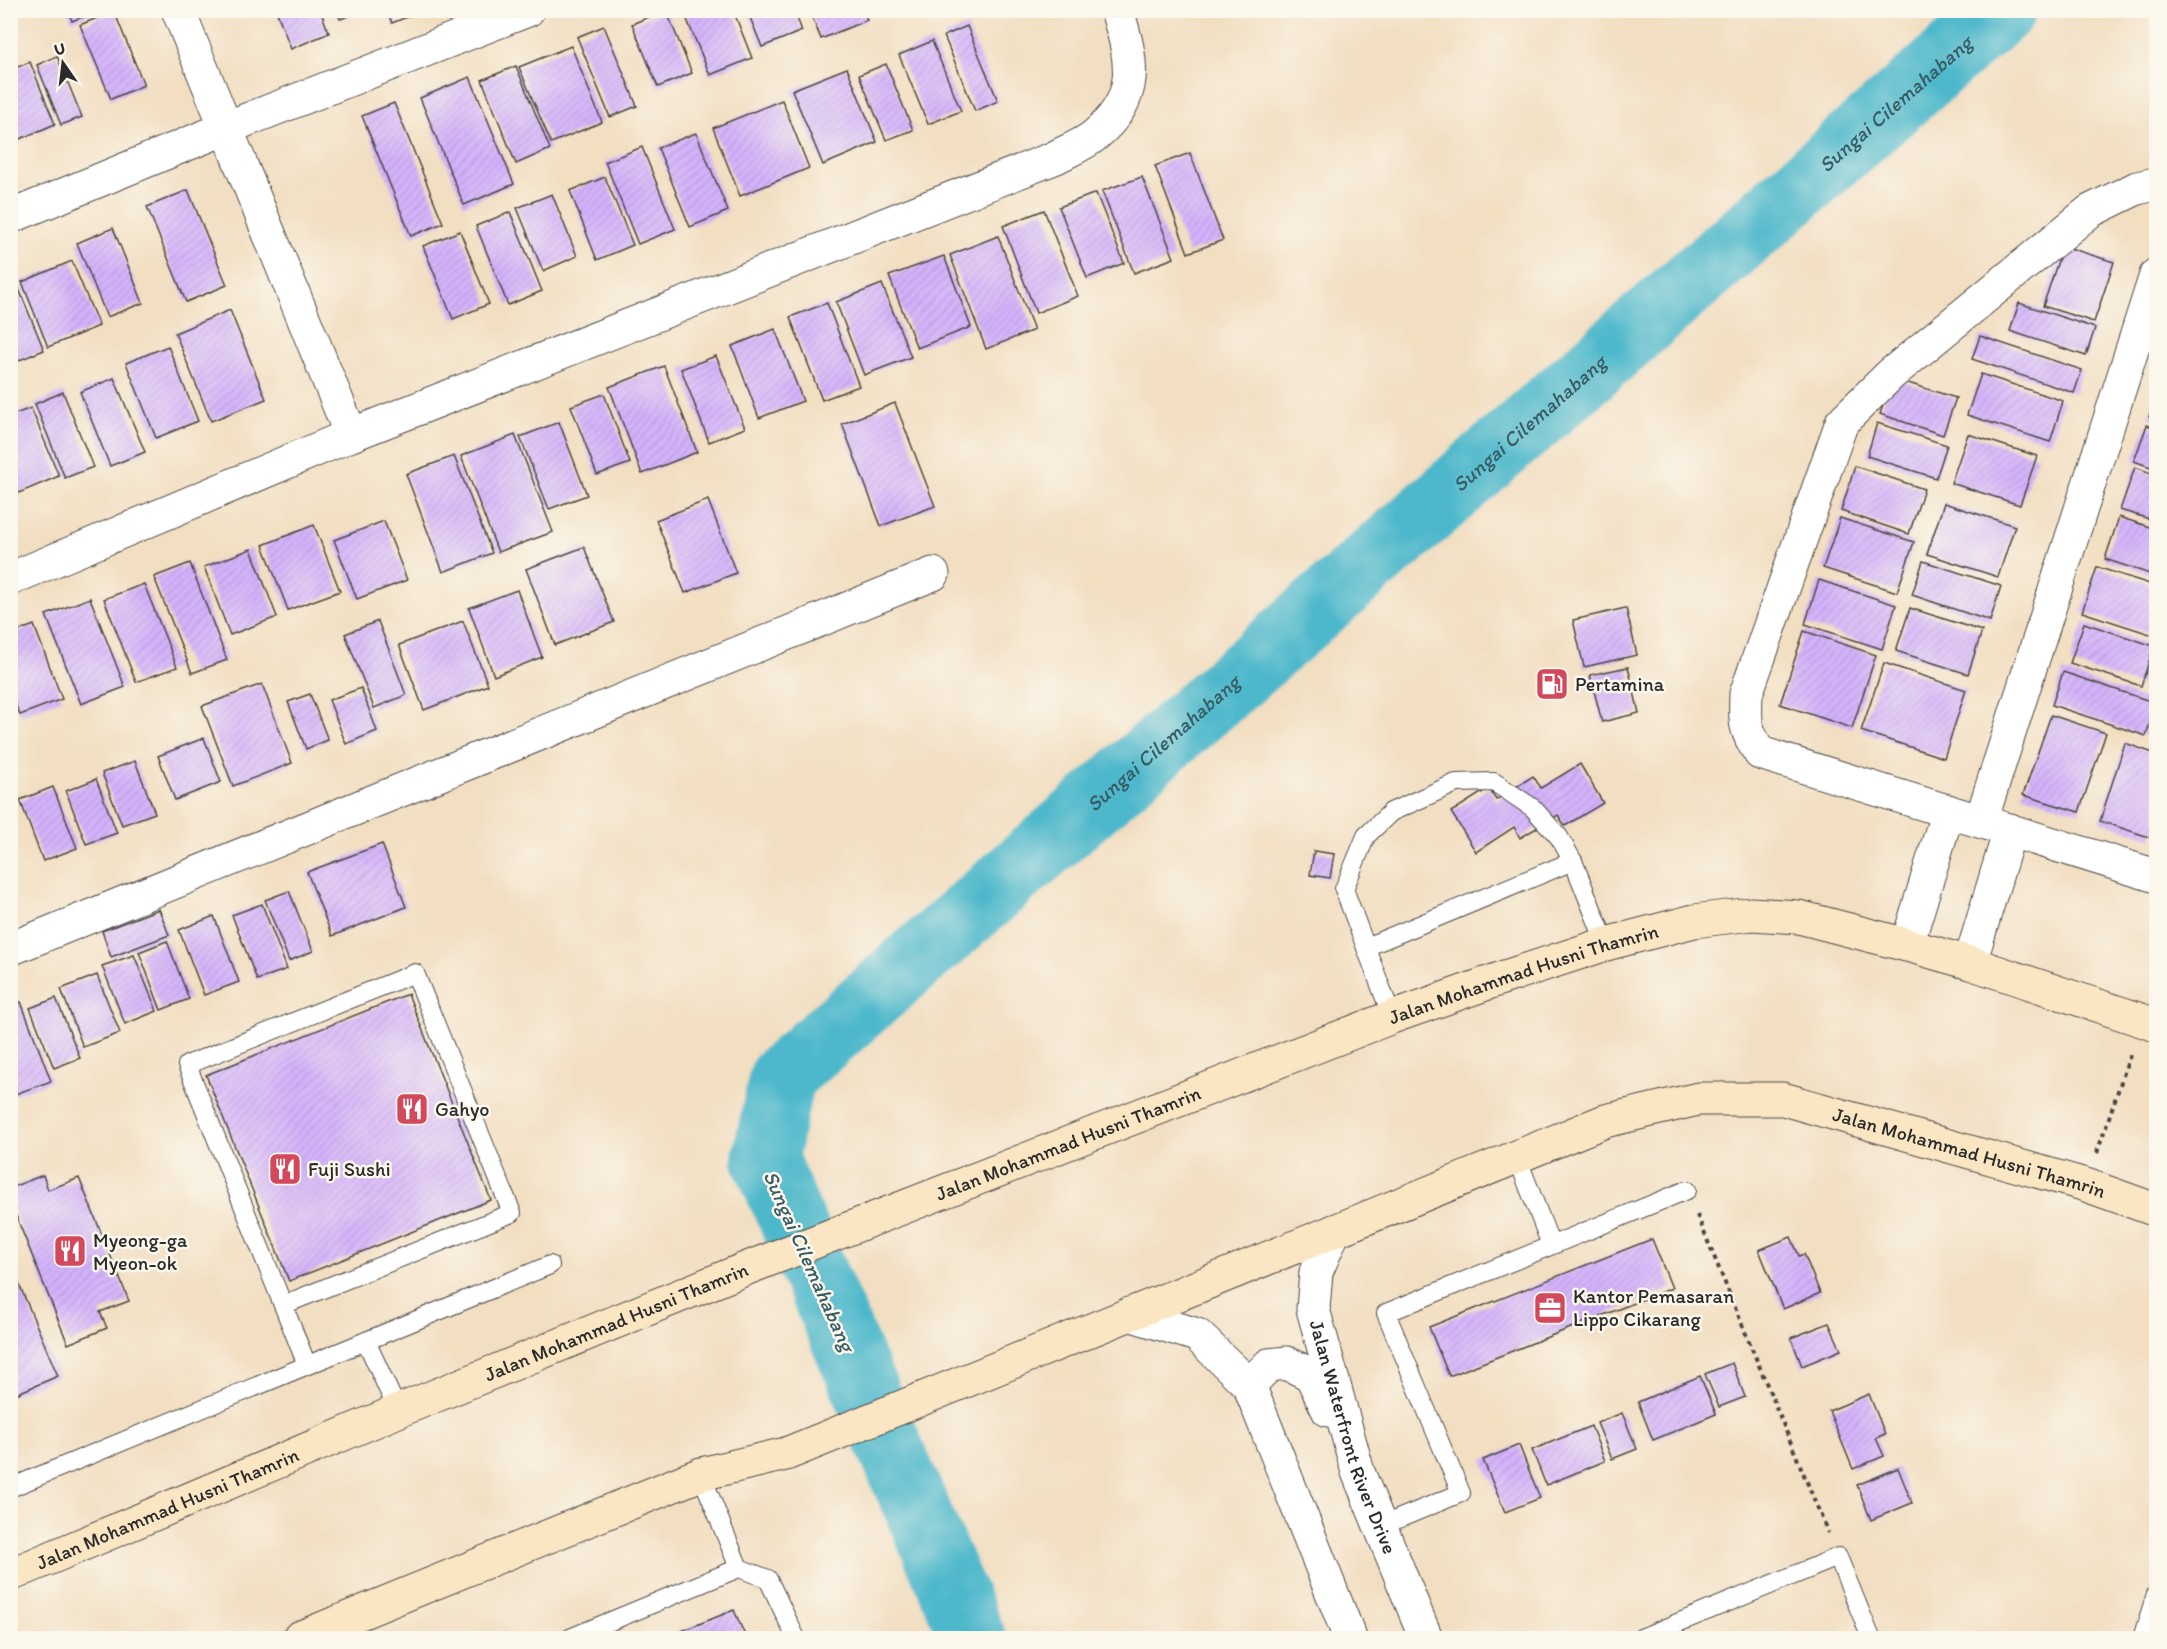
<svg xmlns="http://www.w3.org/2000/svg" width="2167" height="1649" font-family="Itim,sans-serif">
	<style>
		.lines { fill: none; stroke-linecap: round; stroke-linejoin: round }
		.river { stroke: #4eb8cb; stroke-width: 66 }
		.building { fill: url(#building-hatch) }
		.lane-casing { stroke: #494642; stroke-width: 20 }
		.street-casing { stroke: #494642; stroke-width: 35 }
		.secondary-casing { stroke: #494642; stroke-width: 35 }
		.path { stroke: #494642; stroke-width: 4; stroke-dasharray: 4.5 4.5; stroke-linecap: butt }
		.lane { stroke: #fff; stroke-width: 18 }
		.street { stroke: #fff; stroke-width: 33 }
		.secondary { stroke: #fbe6c4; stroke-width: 33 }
		.labels { text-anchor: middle; stroke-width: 5; stroke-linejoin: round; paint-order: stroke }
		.poi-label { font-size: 20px; fill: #2b2b2b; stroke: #fbf7ec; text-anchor: start }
		.street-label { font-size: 20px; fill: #2b2b2b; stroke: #fbf7ec }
		.water-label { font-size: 21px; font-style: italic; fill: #375c63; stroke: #fbf7ec }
	</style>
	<defs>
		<pattern id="building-hatch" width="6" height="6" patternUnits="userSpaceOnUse" patternTransform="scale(1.5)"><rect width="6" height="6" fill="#d4b3fb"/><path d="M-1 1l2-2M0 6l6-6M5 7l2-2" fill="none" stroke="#b69ad7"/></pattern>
	</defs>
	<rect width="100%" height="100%" fill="#fbf7ec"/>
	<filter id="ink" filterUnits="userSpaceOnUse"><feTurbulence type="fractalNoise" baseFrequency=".0167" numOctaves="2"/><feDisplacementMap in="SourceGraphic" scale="12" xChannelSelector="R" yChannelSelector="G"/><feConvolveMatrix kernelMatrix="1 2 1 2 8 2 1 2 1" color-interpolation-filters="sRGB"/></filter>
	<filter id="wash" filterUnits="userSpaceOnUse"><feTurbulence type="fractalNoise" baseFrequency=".008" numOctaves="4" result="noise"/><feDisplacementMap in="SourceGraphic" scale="24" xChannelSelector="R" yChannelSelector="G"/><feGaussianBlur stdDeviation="1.35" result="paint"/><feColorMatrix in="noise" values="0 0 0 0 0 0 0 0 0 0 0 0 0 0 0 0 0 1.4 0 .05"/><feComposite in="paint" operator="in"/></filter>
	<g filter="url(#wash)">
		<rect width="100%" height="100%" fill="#f2dec1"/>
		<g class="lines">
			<path class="river" id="s1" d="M973,1638L765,1159L782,1076L2003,10"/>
		</g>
		<g id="blocks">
			<g class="building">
				<polygon points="276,10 320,10 329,33 291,49"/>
				<polygon points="337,10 363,10 363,11 340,19"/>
				<polygon points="387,10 422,10 422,11 392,23"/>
				<polygon points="666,10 692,73 658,87 632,24"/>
				<polygon points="683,10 733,10 752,58 710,75"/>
				<polygon points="747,10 794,10 802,31 762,47"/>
				<polygon points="809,10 863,10 867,20 821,39"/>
				<polygon points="68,11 98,11 72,21"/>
				<polygon points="114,11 144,85 111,99 80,25"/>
				<polygon points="604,26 637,106 610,117 577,37"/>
				<polygon points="967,26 998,101 975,111 944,36"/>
				<polygon points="932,41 961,111 928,124 899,55"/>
				<polygon points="571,46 602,122 551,143 519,67"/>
				<polygon points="57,56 82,117 61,125 37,65"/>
				<polygon points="30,62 55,124 20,139 10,116 10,70"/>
				<polygon points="886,64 913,130 886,140 859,75"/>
				<polygon points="516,66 550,149 516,164 482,80"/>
				<polygon points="847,68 877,142 823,165 792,90"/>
				<polygon points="470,77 514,184 464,205 420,98"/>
				<polygon points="782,100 809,168 740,196 713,128"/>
				<polygon points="394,103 443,223 411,236 362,116"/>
				<polygon points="696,133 728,211 690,227 658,148"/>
				<polygon points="642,147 675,229 638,244 605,162"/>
				<polygon points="1190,153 1223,240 1188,253 1155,166"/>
				<polygon points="605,177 633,245 597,260 570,191"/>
				<polygon points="1142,177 1174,258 1134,273 1102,191"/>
				<polygon points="188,190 227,285 186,302 147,207"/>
				<polygon points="1096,193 1124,263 1087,278 1059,207"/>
				<polygon points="552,194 577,256 543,271 517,208"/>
				<polygon points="1044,210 1078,296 1036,313 1003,226"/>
				<polygon points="510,212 542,291 508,305 476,226"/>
				<polygon points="113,228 143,303 107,317 77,243"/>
				<polygon points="460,231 489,304 453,319 423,246"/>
				<polygon points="998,236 1034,330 986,349 950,255"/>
				<polygon points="2063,246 2114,262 2094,322 2043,306"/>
				<polygon points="944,256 971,327 917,348 889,276"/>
				<polygon points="72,261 99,326 48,347 22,282"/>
				<polygon points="10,267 44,350 10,364"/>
				<polygon points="882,284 911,357 864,375 836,302"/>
				<polygon points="827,303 859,386 822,400 790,317"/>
				<polygon points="2019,303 2095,328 2086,356 2010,331"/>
				<polygon points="230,310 266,399 211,421 175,333"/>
				<polygon points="775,329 803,401 759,418 732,346"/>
				<polygon points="1980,336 2082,370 2074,393 1972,359"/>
				<polygon points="168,346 198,421 156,438 126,363"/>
				<polygon points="716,356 745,428 709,442 681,369"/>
				<polygon points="664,366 697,452 642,474 609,387"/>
				<polygon points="1981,374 2063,401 2050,442 1967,415"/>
				<polygon points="114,378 145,452 110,466 80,392"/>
				<polygon points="1892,378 1956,398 1943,435 1880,414"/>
				<polygon points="63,392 93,467 65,478 35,404"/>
				<polygon points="604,394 630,463 597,475 571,406"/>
				<polygon points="2156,396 2156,419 2149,417"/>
				<polygon points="895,403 935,506 881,526 842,424"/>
				<polygon points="31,408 59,476 12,496 10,416"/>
				<polygon points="559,422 587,495 549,509 520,437"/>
				<polygon points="1877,423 1947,445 1936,478 1867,456"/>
				<polygon points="2147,425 2156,428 2156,469 2134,461"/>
				<polygon points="1968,434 2037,456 2020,505 1951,483"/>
				<polygon points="515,435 553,532 498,552 461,456"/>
				<polygon points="454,456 492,553 443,572 406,474"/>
				<polygon points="1855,466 1924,489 1909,534 1841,511"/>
				<polygon points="2135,467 2156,475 2156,521 2120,510"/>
				<polygon points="708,500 736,573 685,593 656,520"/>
				<polygon points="1944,503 2015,526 1998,577 1927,554"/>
				<polygon points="2119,517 2156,529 2156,576 2105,559"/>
				<polygon points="1840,518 1914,542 1897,592 1823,568"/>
				<polygon points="384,521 407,580 357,599 334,540"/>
				<polygon points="314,525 340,591 288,610 263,545"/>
				<polygon points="584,547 614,622 555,645 526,569"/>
				<polygon points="251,549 277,617 230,635 204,567"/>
				<polygon points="1923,561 2001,586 1990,621 1912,595"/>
				<polygon points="190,563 227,660 192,673 154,577"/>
				<polygon points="2097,567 2156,586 2156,636 2082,612"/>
				<polygon points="1819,580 1896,605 1882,649 1805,624"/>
				<polygon points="144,584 177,667 136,682 104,599"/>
				<polygon points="517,590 542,657 494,676 469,608"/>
				<polygon points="90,598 125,687 81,704 46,615"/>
				<polygon points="1626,608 1637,655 1584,667 1573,620"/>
				<polygon points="1910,608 1982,631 1968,674 1896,651"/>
				<polygon points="378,621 406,695 374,708 345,634"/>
				<polygon points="463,621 488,685 424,710 399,645"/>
				<polygon points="2084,623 2154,646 2141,686 2070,663"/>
				<polygon points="34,625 62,699 20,715 10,692 10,634"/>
				<polygon points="1804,631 1876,655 1852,728 1780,704"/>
				<polygon points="1884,663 1966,690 1944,758 1861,731"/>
				<polygon points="1628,667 1639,713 1602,722 1590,675"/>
				<polygon points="2063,672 2156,703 2146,736 2052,705"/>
				<polygon points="262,684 292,763 233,786 202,706"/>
				<polygon points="361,688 377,731 346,744 329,700"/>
				<polygon points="310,694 328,740 306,749 288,702"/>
				<polygon points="2051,715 2106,733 2079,812 2023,795"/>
				<polygon points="204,738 221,782 175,800 158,756"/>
				<polygon points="2125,743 2156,754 2156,825 2152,838 2100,821"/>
				<polygon points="135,761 155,813 122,825 102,773"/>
				<polygon points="1580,764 1603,803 1565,826 1558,815 1520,838 1514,827 1476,852 1451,812 1489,788 1496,800 1533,776 1541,788"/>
				<polygon points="96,779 117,833 86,844 66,791"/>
				<polygon points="53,787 77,848 43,861 20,800"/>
				<polygon points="382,844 406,907 332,936 307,872"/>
				<polygon points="1314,851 1334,854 1330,878 1310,875"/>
				<polygon points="289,891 313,951 289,961 265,900"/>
				<polygon points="262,904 287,969 257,980 232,915"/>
				<polygon points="159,909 169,935 111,957 102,931"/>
				<polygon points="214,916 239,982 204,995 179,930"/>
				<polygon points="167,941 189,999 161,1010 139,952"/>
				<polygon points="134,955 157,1011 125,1024 102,966"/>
				<polygon points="97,975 120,1033 83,1047 61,989"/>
				<polygon points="408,994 491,1200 289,1281 206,1075"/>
				<polygon points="56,998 80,1058 54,1068 30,1008"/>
				<polygon points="21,1002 51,1081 10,1096 10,1006"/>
				<polygon points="43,1175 48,1190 79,1178 129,1301 100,1312 107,1328 68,1344 10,1201 10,1188"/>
				<polygon points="1791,1237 1799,1256 1804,1254 1820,1293 1783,1309 1759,1250"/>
				<polygon points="1652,1239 1672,1288 1449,1376 1429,1327"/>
				<polygon points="11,1265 58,1376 11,1396"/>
				<polygon points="1829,1323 1841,1350 1802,1366 1791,1338"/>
				<polygon points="1732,1363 1745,1397 1719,1407 1705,1374"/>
				<polygon points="1700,1376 1716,1414 1653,1440 1638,1402"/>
				<polygon points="1869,1394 1885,1434 1876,1438 1884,1456 1853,1469 1829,1411"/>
				<polygon points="1622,1413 1637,1449 1612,1459 1597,1423"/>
				<polygon points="1591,1426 1605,1461 1546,1485 1532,1450"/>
				<polygon points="1519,1445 1540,1498 1505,1512 1483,1460"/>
				<polygon points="1898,1468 1912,1503 1871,1520 1857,1485"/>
				<polygon points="734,1610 746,1638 664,1638"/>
			</g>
		</g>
	</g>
	<g filter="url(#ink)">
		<use href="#blocks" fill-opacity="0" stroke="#494642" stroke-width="1.5"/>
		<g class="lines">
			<g class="lane-casing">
				<g id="lane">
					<polyline points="1366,947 1573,861"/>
					<polyline points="1392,1017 1344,889 1366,836 1391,812 1456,783 1494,782 1533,808 1559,837 1573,861 1606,944"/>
					<polyline points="1517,1157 1551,1245"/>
					<polyline points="283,1305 512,1213 415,973 187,1065 307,1365"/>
					<polyline points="366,1341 398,1411"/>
					<polyline points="701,1474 739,1568"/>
					<polyline points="10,1488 550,1265"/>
					<polyline points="1381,1526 1461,1493 1386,1313 1687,1190"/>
					<polyline points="570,1638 739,1568 768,1579 796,1638"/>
					<polyline points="1641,1638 1838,1557 1871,1638"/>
					<polyline points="2142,1638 2156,1594"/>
				</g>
			</g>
			<g class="street-casing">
				<g id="street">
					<polyline points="178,10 351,435"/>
					<path d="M2156,184L2137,188L2090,211L1891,374L1842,422L1746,694C1745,721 1744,729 1760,753L2156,876"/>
					<polyline points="10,217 226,128 528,10"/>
					<path d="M10,579L351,435L1054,158C1067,151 1083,145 1094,136C1141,98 1133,62 1117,10"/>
					<polyline points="1981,821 2156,275"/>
					<polyline points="1907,945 1948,811"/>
					<polyline points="10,949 933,574"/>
					<polyline points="1970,963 2010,830"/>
					<path id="s2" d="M1334,1231L1316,1272L1313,1309L1358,1472L1426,1638"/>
					<polyline points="1129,1314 1197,1335 1249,1385 1350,1638"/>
					<polyline points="1249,1385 1269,1365 1287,1363 1311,1375 1328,1410"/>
				</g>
			</g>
			<g class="secondary-casing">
				<g id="secondary">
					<path id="s3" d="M10,1575L398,1411L745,1269L1392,1017L1505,977L1606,944L1694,921L1751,914L1799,917L1907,945L1970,963L2156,1025"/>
					<path id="s4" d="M299,1638L701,1474L786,1454L1605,1121L1698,1099H1783L2086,1185L2156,1210"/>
				</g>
			</g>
			<g class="path">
				<polyline points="2097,1153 2130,1055"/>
				<polyline points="1697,1215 1828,1533"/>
			</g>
			<use href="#lane" class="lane"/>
			<use href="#street" class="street"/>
			<use href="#secondary" class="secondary"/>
		</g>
	</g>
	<defs>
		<g id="fuel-square" transform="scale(1.725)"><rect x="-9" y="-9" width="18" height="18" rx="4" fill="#d1495b" stroke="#fbf7ec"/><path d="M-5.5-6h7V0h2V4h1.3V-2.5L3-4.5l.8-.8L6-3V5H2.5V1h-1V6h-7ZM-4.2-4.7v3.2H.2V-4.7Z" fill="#fff"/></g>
		<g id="restaurant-square" transform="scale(1.725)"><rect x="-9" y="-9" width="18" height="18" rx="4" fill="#d1495b" stroke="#fbf7ec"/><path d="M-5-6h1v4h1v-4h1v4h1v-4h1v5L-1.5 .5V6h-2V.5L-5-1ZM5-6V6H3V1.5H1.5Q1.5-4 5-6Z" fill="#fff"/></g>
		<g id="office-square" transform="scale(1.725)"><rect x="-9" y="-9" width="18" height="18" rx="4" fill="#d1495b" stroke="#fbf7ec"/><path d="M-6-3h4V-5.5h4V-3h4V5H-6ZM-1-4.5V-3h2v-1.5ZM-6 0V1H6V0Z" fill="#fff"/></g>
	</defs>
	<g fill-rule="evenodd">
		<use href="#fuel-square" x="1552" y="684"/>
		<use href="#restaurant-square" x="412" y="1109"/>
		<use href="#restaurant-square" x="285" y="1169"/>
		<use href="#restaurant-square" x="70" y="1251"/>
		<use href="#office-square" x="1550" y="1308"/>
	</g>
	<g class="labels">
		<g class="poi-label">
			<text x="1575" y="691">Pertamina</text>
			<text x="435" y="1116">Gahyo</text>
			<text x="308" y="1176">Fuji Sushi</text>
			<text x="93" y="1247">Myeong-ga<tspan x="93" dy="23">Myeon-ok</tspan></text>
			<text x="1573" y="1303">Kantor Pemasaran<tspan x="1573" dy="23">Lippo Cikarang</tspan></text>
		</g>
		<g class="street-label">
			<text dy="7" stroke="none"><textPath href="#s3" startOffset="1629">Jalan Mohammad Husni Thamrin</textPath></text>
			<text dy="7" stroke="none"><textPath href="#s3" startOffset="1143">Jalan Mohammad Husni Thamrin</textPath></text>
			<text dy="7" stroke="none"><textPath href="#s4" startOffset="1780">Jalan Mohammad Husni Thamrin</textPath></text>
			<text dy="7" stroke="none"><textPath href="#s3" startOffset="657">Jalan Mohammad Husni Thamrin</textPath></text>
			<text dy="7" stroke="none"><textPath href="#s2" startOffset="216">Jalan Waterfront River Drive</textPath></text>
			<text dy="7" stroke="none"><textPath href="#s3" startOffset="171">Jalan Mohammad Husni Thamrin</textPath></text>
		</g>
		<g class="water-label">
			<text dy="7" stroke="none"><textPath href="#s1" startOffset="2085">Sungai Cilemahabang</textPath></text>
			<text dy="7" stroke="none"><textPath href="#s1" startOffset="1599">Sungai Cilemahabang</textPath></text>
			<text dy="7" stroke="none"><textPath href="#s1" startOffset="1113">Sungai Cilemahabang</textPath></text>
			<text transform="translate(809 1261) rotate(66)" y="7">Sungai Cilemahabang</text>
		</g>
	</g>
	<rect width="2167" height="1649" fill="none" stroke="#fbf7ec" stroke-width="36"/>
	<g transform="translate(63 63) rotate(346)" stroke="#fbf7ec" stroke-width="4.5" paint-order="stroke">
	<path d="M0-4.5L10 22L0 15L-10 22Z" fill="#2b2b2b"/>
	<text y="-9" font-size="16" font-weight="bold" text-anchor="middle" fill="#2b2b2b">U</text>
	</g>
</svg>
